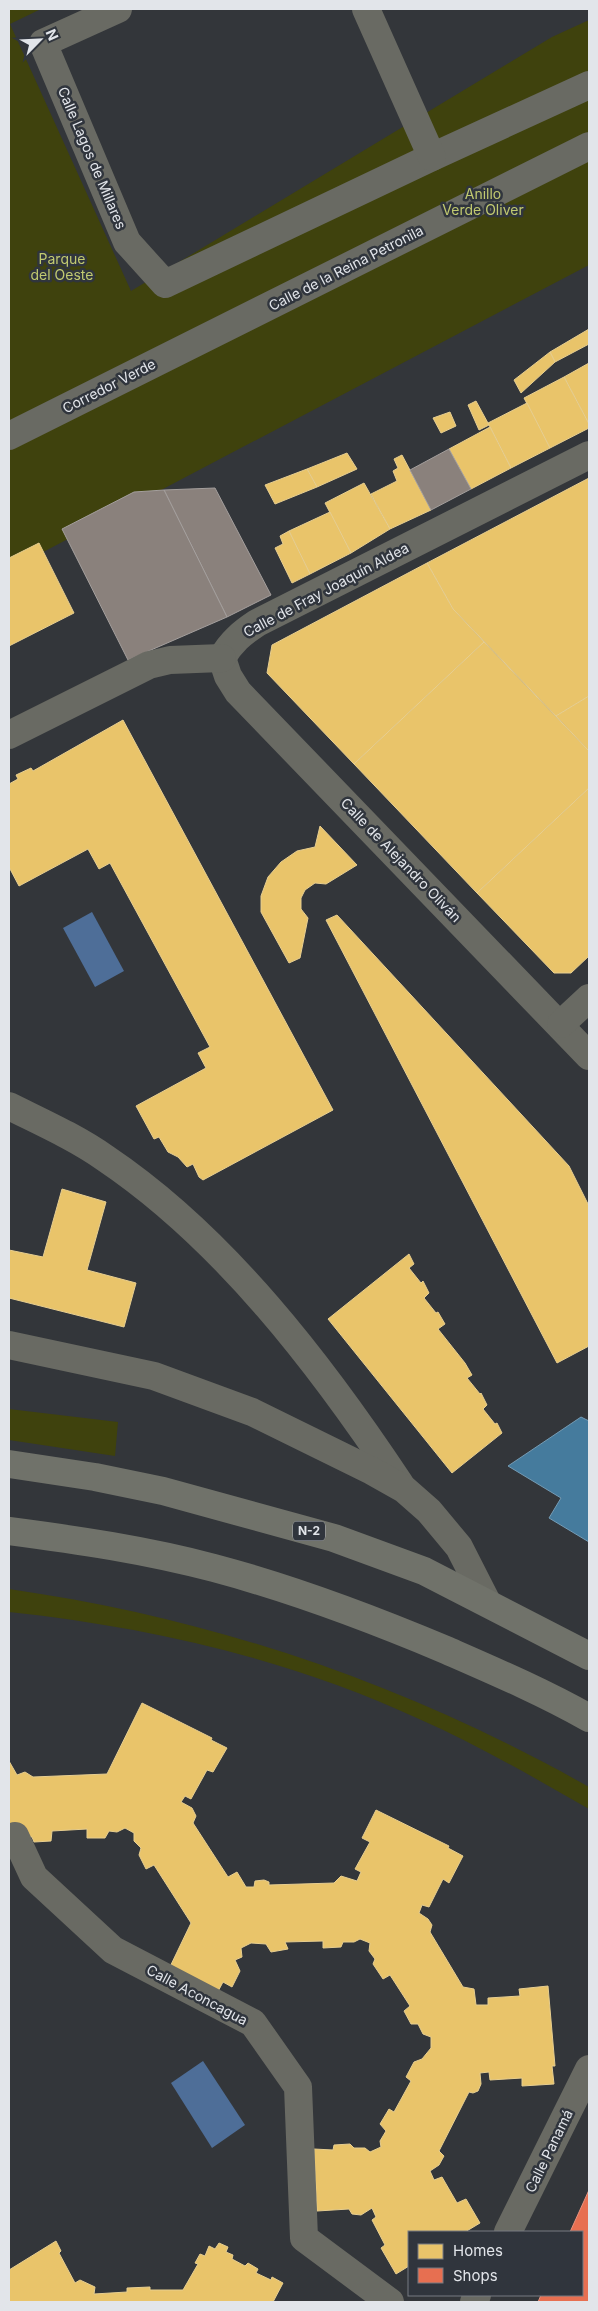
<svg xmlns="http://www.w3.org/2000/svg" width="598" height="2311" font-family="Inter,sans-serif">
	<style>
		.green { fill: #3f420d }
		.water { fill: #4e6e98 }
		.homes { fill: #e9c46a; stroke: #e7ce90 }
		.shops { fill: #e76f51; stroke: #e6927f }
		.public { fill: #457b9d; stroke: #749bb4 }
		.industry { fill: #8a817c; stroke: #a49f9d }
		.lines { fill: none; stroke-linecap: round; stroke-linejoin: round }
		.pedestrian { stroke: #696a63; stroke-width: 28 }
		.minor { stroke: #696a63; stroke-width: 28 }
		.trunk { stroke: #70726a; stroke-width: 28 }
		.labels { text-anchor: middle; stroke-width: 5; stroke-linejoin: round; paint-order: stroke }
		.shield { fill: #30353d; stroke: #adb0b6; stroke-width: 1 }
		.shield-label { font-size: 12px; font-weight: bold; fill: #e2e5ea }
		.street-label { font-size: 14px; fill: #e2e5ea; stroke: #30353d }
		.park-label { font-size: 14px; fill: #c1c970; stroke: #30353d }
	</style>
	<rect width="100%" height="100%" fill="#33363a"/>
	<g class="green">
		<polygon points="9,9 41,9 10,24 131,291 552,37 589,20 589,265 9,570"/>
		<polygon points="9,1409 118,1422 115,1456 9,1440"/>
		<path d="M9,1589C217,1619 406,1684 589,1787V1809C533,1777 478,1745 419,1719C289,1659 150,1627 9,1612Z"/>
	</g>
	<g class="water">
		<polygon points="92,912 124,971 95,987 63,928"/>
		<polygon points="203,2061 245,2125 212,2148 171,2083"/>
	</g>
	<g class="homes">
		<polygon points="589,329 589,344 555,362 550,352"/>
		<polygon points="550,352 555,362 521,393 514,380"/>
		<polygon points="589,363 589,424 564,377"/>
		<polygon points="564,377 589,424 589,428 550,448 524,398"/>
		<polygon points="476,401 489,425 479,430 468,405"/>
		<polygon points="527,403 550,448 511,468 488,423"/>
		<polygon points="450,412 456,426 441,433 433,418"/>
		<polygon points="490,427 511,468 471,489 449,449"/>
		<polygon points="347,453 357,469 317,487 307,469"/>
		<polygon points="402,455 431,510 390,529 371,494 397,481 393,471 398,468 394,459"/>
		<polygon points="307,469 317,487 275,504 265,485"/>
		<polygon points="589,478 589,696 556,716 453,609 427,563"/>
		<polygon points="364,483 390,529 351,553 325,503"/>
		<polygon points="330,512 351,553 310,574 289,531"/>
		<polygon points="289,531 310,574 292,583 275,548 283,544 280,536"/>
		<polygon points="39,543 74,613 9,646 9,558"/>
		<polygon points="427,563 453,609 484,642 354,764 267,673 272,645"/>
		<polygon points="484,642 589,751 589,788 477,893 354,764"/>
		<polygon points="589,696 589,751 556,716"/>
		<polygon points="123,720 333,1110 203,1180 199,1177 193,1164 187,1167 178,1157 168,1152 159,1137 154,1139 136,1106 206,1068 198,1053 210,1047 110,863 99,869 88,849 19,886 9,867 9,784 18,779 16,775 31,768 33,771"/>
		<polygon points="589,788 589,956 571,973 554,973 477,893"/>
		<polygon points="320,826 357,865 326,884 315,883 305,890 301,898 301,909 308,918 300,958 289,963 261,912 261,896 268,877 281,862 297,851 315,847"/>
		<polygon points="337,915 569,1166 589,1206 589,1346 557,1363 326,920"/>
		<polygon points="62,1189 106,1202 87,1270 136,1283 124,1327 9,1298 9,1250 43,1257"/>
		<polygon points="409,1254 414,1264 409,1268 421,1283 423,1281 429,1293 424,1298 436,1313 438,1312 445,1324 438,1329 465,1363 472,1375 467,1378 480,1394 481,1393 487,1405 483,1409 495,1424 497,1423 502,1433 452,1473 328,1319"/>
		<polygon points="142,1703 212,1738 211,1740 227,1748 213,1772 207,1770 191,1799 185,1796 181,1802 192,1808 196,1816 193,1823 228,1877 237,1872 246,1887 254,1887 255,1881 264,1880 269,1882 269,1885 334,1883 341,1876 357,1881 361,1872 355,1869 370,1842 362,1838 376,1810 449,1846 448,1848 463,1856 449,1883 443,1879 429,1907 422,1905 419,1913 428,1919 432,1925 430,1932 463,1987 474,1989 476,2005 488,2005 488,1998 520,1996 519,1989 548,1986 555,2066 552,2066 554,2084 522,2086 522,2078 490,2080 489,2072 480,2073 481,2084 478,2091 473,2093 469,2092 439,2151 444,2156 439,2165 430,2171 434,2180 442,2177 457,2203 466,2199 480,2223 465,2232 409,2232 409,2266 396,2274 381,2248 385,2245 372,2220 376,2217 372,2208 361,2215 352,2214 349,2209 317,2211 314,2149 333,2150 334,2145 350,2144 354,2148 365,2148 370,2152 381,2147 380,2141 386,2131 380,2124 389,2109 394,2112 411,2081 406,2077 414,2062 422,2059 431,2048 431,2037 423,2034 418,2024 411,2024 404,2011 410,2006 390,1975 383,1979 373,1964 375,1959 369,1951 370,1943 360,1939 354,1942 343,1942 341,1947 323,1948 323,1941 285,1942 288,1949 271,1952 266,1944 251,1943 241,1948 242,1957 235,1960 240,1971 232,1987 223,1982 215,1997 167,1973 191,1923 154,1865 146,1869 139,1855 141,1848 134,1841 134,1833 125,1828 117,1832 109,1831 105,1838 87,1838 87,1829 52,1831 51,1841 34,1842 32,1837 9,1838 9,1761 17,1775 25,1772 33,1777 107,1774"/>
		<polygon points="56,2241 61,2251 59,2253 75,2283 80,2280 95,2287 94,2294 127,2292 127,2288 150,2287 150,2290 183,2290 198,2264 195,2263 200,2254 205,2256 209,2246 215,2249 219,2243 228,2247 226,2252 233,2255 232,2259 245,2266 248,2263 258,2269 256,2273 271,2280 272,2277 283,2283 273,2302 9,2302 9,2270"/>
	</g>
	<polygon class="shops" points="589,2190 589,2302 538,2302 541,2295 582,2295 582,2232 570,2232"/>
	<polygon class="public" points="581,1417 589,1421 589,1542 549,1518 561,1498 508,1466"/>
	<g class="industry">
		<polygon points="449,449 471,489 431,510 410,470"/>
		<polygon points="215,488 271,595 227,617 164,490"/>
		<polygon points="164,490 227,617 128,660 62,529 134,492"/>
	</g>
	<g class="lines">
		<g class="pedestrian">
			<polyline points="9,436 589,146"/>
			<polyline points="15,1836 34,1877 113,1950 253,2023 298,2087 304,2238 390,2302"/>
			<polyline points="508,2232 589,2069"/>
			<polyline points="474,2302 477,2295"/>
		</g>
		<g class="minor">
			<polyline points="118,9 43,43 127,242 165,284 432,157 589,85"/>
			<polyline points="366,9 432,157"/>
			<polyline points="222,658 228,676 238,692 589,1056"/>
			<path d="M222,658C231,642 242,633 257,623L589,455"/>
			<polyline points="9,735 149,665 170,660 222,658"/>
			<polyline points="561,1024 589,998"/>
			<path d="M9,1106C41,1122 75,1137 105,1158C224,1238 321,1365 400,1484"/>
			<polyline points="9,1345 154,1376 252,1412 372,1471 404,1489 429,1511 459,1547 487,1602"/>
		</g>
		<g class="trunk">
			<polyline points="9,1464 95,1477 163,1491 334,1538 424,1571 589,1656"/>
			<path d="M9,1531C78,1540 146,1550 214,1568C293,1589 370,1618 446,1650C494,1671 543,1692 589,1718"/>
		</g>
	</g>
	<g class="labels">
		<rect class="shield" x="293" y="1521.5" width="32" height="19" rx="4"/>
		<g class="shield-label">
			<text x="309" y="1535">N-2</text>
		</g>
		<g class="street-label">
			<text transform="translate(92 158) rotate(67)" y="5">Calle Lagos de Millares</text>
			<text transform="translate(346 268) rotate(-27)" y="5">Calle de la Reina Petronila</text>
			<text transform="translate(109 386) rotate(-27)" y="5">Corredor Verde</text>
			<text transform="translate(326 590) rotate(-28)" y="5">Calle de Fray Joaquín Aldea</text>
			<text transform="translate(401 860) rotate(46)" y="5">Calle de Alejandro Oliván</text>
			<text transform="translate(197 1995) rotate(28)" y="5">Calle Aconcagua</text>
			<text transform="translate(549 2151) rotate(-64)" y="5">Calle Panamá</text>
		</g>
		<g class="park-label">
			<text x="483" y="199">Anillo<tspan x="483" dy="16">Verde Oliver</tspan></text>
			<text x="62" y="264">Parque<tspan x="62" dy="16">del Oeste</tspan></text>
		</g>
	</g>
	<rect width="598" height="2311" fill="none" stroke="#e2e5ea" stroke-width="20"/>
	<rect x="408" y="2231" width="175" height="65" fill="#30353d" stroke="#777b82"/>
	<rect x="418" y="2244" width="25" height="15" fill="#e9c46a" stroke="#777b82"/>
	<text x="453" y="2256" font-size="15" fill="#e2e5ea">Homes</text>
	<rect x="418" y="2268" width="25" height="15" fill="#e76f51" stroke="#777b82"/>
	<text x="453" y="2281" font-size="15" fill="#e2e5ea">Shops</text>
	<g transform="translate(40 40) rotate(66)" stroke="#30353d" stroke-width="4" paint-order="stroke">
	<path d="M0-4L9 19L0 12L-9 19Z" fill="#e2e5ea"/>
	<text y="-8" font-size="14" font-weight="bold" text-anchor="middle" fill="#e2e5ea">N</text>
	</g>
</svg>
